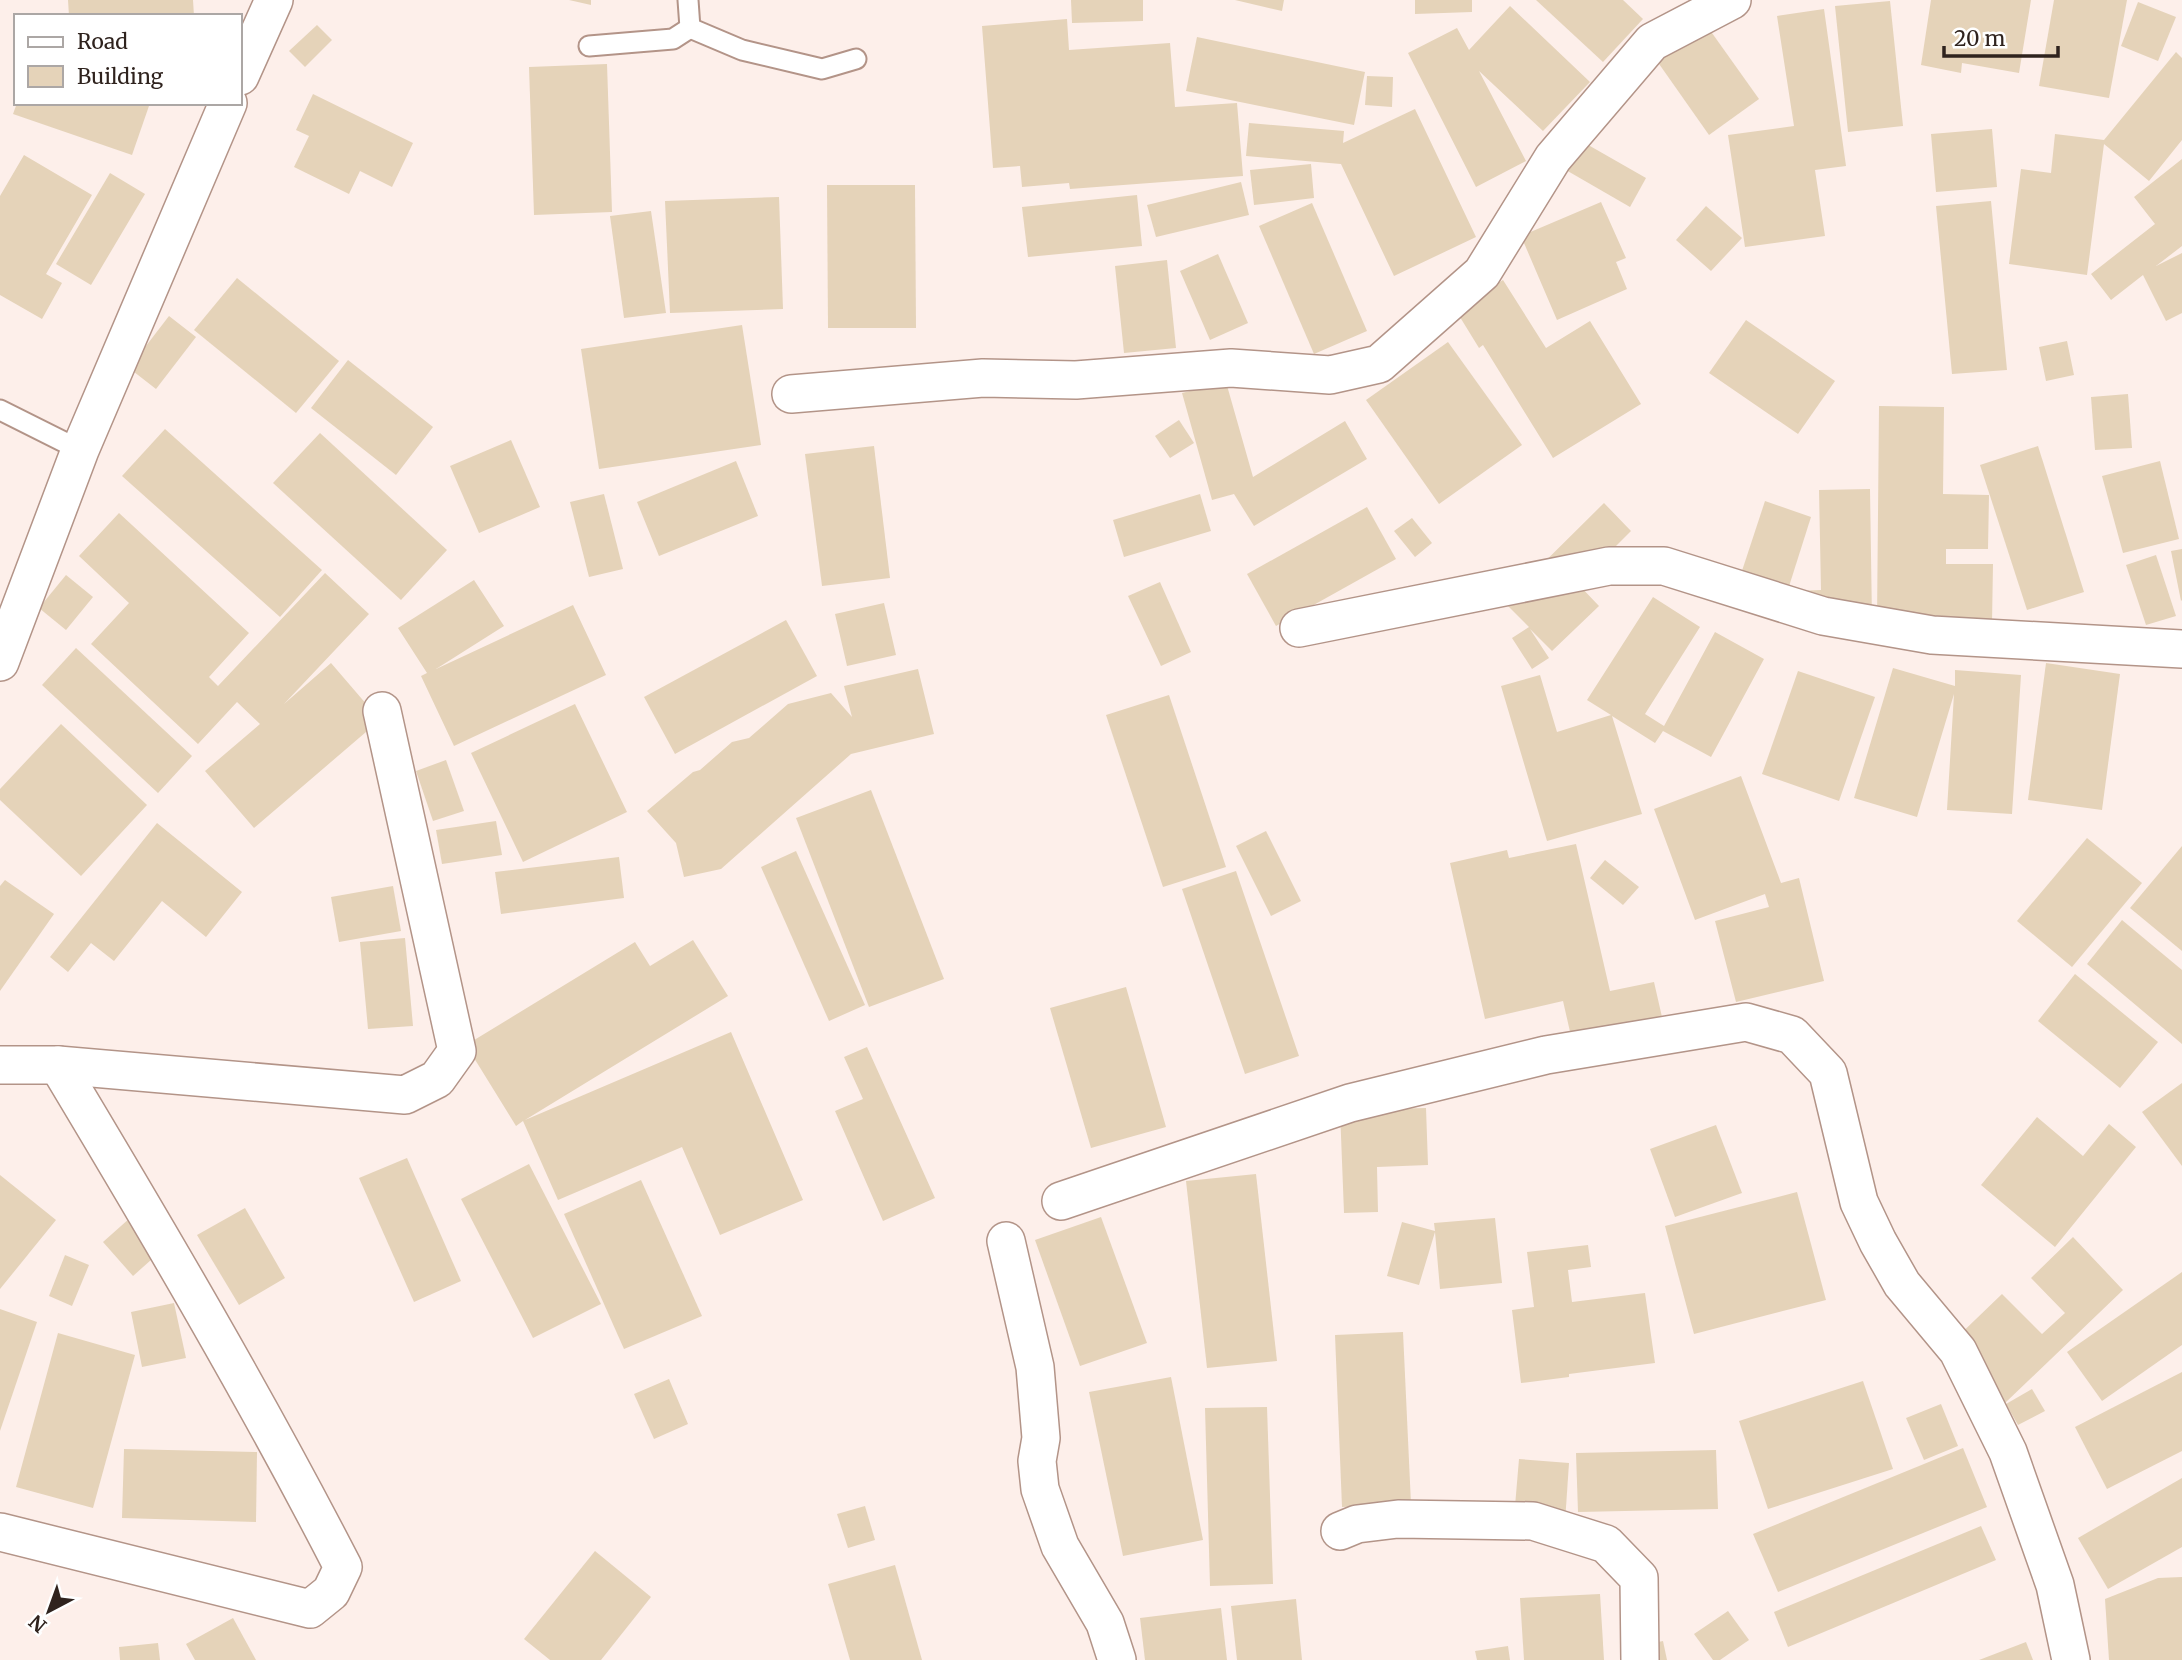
<svg xmlns="http://www.w3.org/2000/svg" width="2182" height="1660" font-family="Merriweather,serif">
	<style>
		.building { fill: #e5d3b9 }
		.lines { fill: none; stroke-linecap: round; stroke-linejoin: round }
		.lane-casing { stroke: #b39488; stroke-width: 23 }
		.street-casing { stroke: #b39488; stroke-width: 40 }
		.lane { stroke: #fff; stroke-width: 19 }
		.street { stroke: #fff; stroke-width: 37 }
	</style>
	<rect width="100%" height="100%" fill="#fdefea"/>
	<g class="building">
		<polygon points="68,0 193,0 194,16 69,16"/>
		<polygon points="569,0 591,0 591,5"/>
		<polygon points="1071,0 1143,0 1143,21 1072,23"/>
		<polygon points="1235,0 1284,0 1282,11"/>
		<polygon points="1415,0 1472,0 1472,12 1415,14"/>
		<polygon points="1536,0 1623,0 1643,19 1603,62"/>
		<polygon points="1931,0 2031,0 2019,73 1962,63 1961,73 1921,65"/>
		<polygon points="2054,0 2127,0 2109,98 2039,86"/>
		<polygon points="1890,1 1903,126 1848,132 1835,6"/>
		<polygon points="2138,2 2176,17 2158,61 2121,46"/>
		<polygon points="1510,6 1590,82 1543,131 1479,71 1526,161 1476,187 1408,53 1457,28 1469,50"/>
		<polygon points="1824,9 1846,166 1815,170 1825,236 1745,247 1728,135 1794,126 1777,16"/>
		<polygon points="1067,19 1069,50 1170,43 1175,107 1237,103 1243,176 1070,189 1069,183 1022,187 1020,166 993,168 982,26"/>
		<polygon points="317,25 332,40 305,67 289,51"/>
		<polygon points="1707,26 1759,99 1709,135 1657,61"/>
		<polygon points="1197,37 1365,72 1354,125 1186,91"/>
		<polygon points="2176,52 2182,58 2182,140 2149,181 2104,144 2087,275 2009,264 2021,169 2051,173 2055,134 2104,140"/>
		<polygon points="607,64 612,212 534,215 529,67"/>
		<polygon points="1367,76 1393,77 1392,107 1365,105"/>
		<polygon points="313,94 413,143 392,187 360,171 349,194 294,167 309,136 296,130"/>
		<polygon points="17,103 150,103 132,155 13,114"/>
		<polygon points="1415,109 1476,237 1394,276 1341,164 1246,156 1249,123 1344,131 1343,143"/>
		<polygon points="1992,129 1997,187 1936,192 1931,134"/>
		<polygon points="1576,138 1646,178 1630,207 1559,166"/>
		<polygon points="24,155 92,195 46,274 62,283 42,319 0,295 0,196"/>
		<polygon points="2182,159 2182,246 2156,266 2182,253 2182,313 2166,321 2143,275 2111,300 2091,274 2155,224 2134,197"/>
		<polygon points="1311,164 1314,198 1254,205 1250,170"/>
		<polygon points="110,173 145,194 91,285 56,264"/>
		<polygon points="1241,182 1249,215 1156,237 1147,205"/>
		<polygon points="827,185 915,185 916,328 828,328"/>
		<polygon points="1137,195 1142,246 1028,257 1022,207"/>
		<polygon points="779,197 783,309 670,313 665,201"/>
		<polygon points="1991,201 2007,370 1952,374 1936,206"/>
		<polygon points="1601,202 1626,258 1616,262 1627,289 1557,320 1521,236"/>
		<polygon points="1312,203 1367,331 1314,354 1259,226"/>
		<polygon points="1706,206 1742,238 1711,271 1676,240"/>
		<polygon points="651,211 666,313 624,318 610,216"/>
		<polygon points="1218,254 1248,323 1210,340 1180,271"/>
		<polygon points="1167,260 1176,348 1124,353 1115,266"/>
		<polygon points="237,278 339,361 296,413 194,330"/>
		<polygon points="1503,280 1546,348 1590,321 1641,404 1553,458 1483,345 1479,348 1455,309"/>
		<polygon points="169,316 196,337 156,389 129,368"/>
		<polygon points="1746,320 1835,381 1798,434 1709,373"/>
		<polygon points="742,325 761,445 599,469 581,349"/>
		<polygon points="2067,341 2074,375 2046,381 2039,347"/>
		<polygon points="1448,342 1522,445 1439,504 1366,400"/>
		<polygon points="348,360 433,427 396,475 311,408"/>
		<polygon points="1226,382 1253,477 1345,421 1367,459 1254,526 1234,494 1212,500 1182,393"/>
		<polygon points="2128,394 2132,448 2095,450 2091,397"/>
		<polygon points="1879,406 1944,407 1943,494 1989,495 1988,549 1946,549 1946,564 1993,564 1992,623 1877,621"/>
		<polygon points="1179,420 1194,443 1170,458 1155,436"/>
		<polygon points="165,429 322,570 280,617 122,476"/>
		<polygon points="320,433 447,550 401,600 273,483"/>
		<polygon points="511,440 540,507 479,533 450,466"/>
		<polygon points="874,446 890,578 822,586 805,454"/>
		<polygon points="2038,446 2084,592 2027,610 1980,465"/>
		<polygon points="736,461 758,516 659,556 637,502"/>
		<polygon points="2160,461 2179,539 2123,553 2102,476"/>
		<polygon points="1870,489 1872,620 1795,591 1821,590 1819,490"/>
		<polygon points="604,494 623,569 589,577 570,502"/>
		<polygon points="1200,494 1211,531 1124,557 1113,520"/>
		<polygon points="1765,501 1811,517 1785,599 1738,583"/>
		<polygon points="1604,503 1631,531 1578,584 1599,606 1552,651 1530,629 1549,658 1532,669 1512,638 1529,627 1504,602"/>
		<polygon points="1367,507 1396,559 1276,626 1247,574"/>
		<polygon points="119,513 249,633 209,677 218,686 325,573 369,614 284,704 331,663 380,720 254,828 205,771 260,724 237,702 198,744 91,644 129,603 79,556"/>
		<polygon points="1412,518 1432,543 1415,557 1394,531"/>
		<polygon points="2182,549 2182,600 2181,601 2171,551"/>
		<polygon points="2156,555 2176,616 2146,625 2126,565"/>
		<polygon points="66,575 93,597 66,630 39,608"/>
		<polygon points="474,580 504,626 436,669 573,605 606,675 454,746 421,676 427,673 398,628"/>
		<polygon points="1160,582 1191,652 1161,666 1128,596"/>
		<polygon points="1653,597 1700,627 1645,714 1664,726 1715,632 1764,659 1711,757 1663,731 1655,743 1612,716 1642,814 1547,841 1501,686 1540,675 1557,732 1611,715 1587,700"/>
		<polygon points="884,603 896,655 847,666 835,614"/>
		<polygon points="786,620 817,676 675,754 644,697"/>
		<polygon points="76,648 192,756 158,793 42,685"/>
		<polygon points="2046,663 2120,674 2102,810 2028,800"/>
		<polygon points="1893,668 1955,686 1955,670 2021,675 2012,814 1947,810 1954,694 1917,817 1854,798"/>
		<polygon points="918,669 934,734 851,754 721,869 684,877 676,843 647,811 693,772 700,770 732,742 749,738 788,704 831,693 852,717 844,686"/>
		<polygon points="1798,671 1875,697 1839,801 1762,774"/>
		<polygon points="1169,695 1226,867 1163,887 1106,715"/>
		<polygon points="575,704 627,812 523,862 471,753"/>
		<polygon points="61,724 147,805 81,876 0,800 0,789"/>
		<polygon points="446,760 464,811 433,821 416,771"/>
		<polygon points="1741,776 1781,883 1799,878 1824,981 1736,1002 1715,921 1769,907 1765,894 1695,920 1654,809"/>
		<polygon points="871,790 944,979 869,1007 796,818"/>
		<polygon points="496,821 502,855 442,864 436,830"/>
		<polygon points="157,823 242,892 206,937 162,901 114,961 91,943 68,972 50,957"/>
		<polygon points="1266,831 1301,901 1271,916 1236,846"/>
		<polygon points="2087,838 2142,883 2072,967 2017,921"/>
		<polygon points="1576,844 1610,991 1654,982 1662,1017 1571,1036 1563,1001 1485,1019 1450,863 1507,850 1509,858"/>
		<polygon points="2182,846 2182,951 2130,908"/>
		<polygon points="796,851 865,1005 829,1021 761,867"/>
		<polygon points="619,857 624,898 501,914 495,872"/>
		<polygon points="1605,860 1639,887 1623,905 1590,878"/>
		<polygon points="1236,871 1299,1056 1245,1074 1182,889"/>
		<polygon points="5,880 54,914 0,991 0,886"/>
		<polygon points="393,886 401,931 339,942 331,897"/>
		<polygon points="2122,920 2182,970 2182,1044 2087,964"/>
		<polygon points="405,938 413,1026 368,1029 360,942"/>
		<polygon points="693,940 728,996 525,1120 731,1032 803,1200 720,1235 682,1147 558,1200 523,1121 516,1126 466,1045 635,942 650,966"/>
		<polygon points="2075,974 2158,1042 2120,1088 2038,1021"/>
		<polygon points="1126,987 1166,1127 1091,1148 1050,1008"/>
		<polygon points="867,1047 935,1198 883,1221 835,1111 863,1099 844,1057"/>
		<polygon points="2182,1083 2182,1166 2142,1112"/>
		<polygon points="1426,1108 1428,1165 1377,1167 1378,1212 1344,1213 1340,1110"/>
		<polygon points="2037,1117 2083,1156 2109,1124 2136,1147 2055,1247 1981,1185"/>
		<polygon points="1716,1125 1742,1193 1675,1217 1650,1149"/>
		<polygon points="407,1158 461,1281 414,1302 359,1178"/>
		<polygon points="529,1164 601,1304 533,1338 461,1199"/>
		<polygon points="1256,1174 1277,1361 1207,1368 1186,1181"/>
		<polygon points="0,1175 56,1220 0,1289"/>
		<polygon points="641,1180 702,1316 624,1349 564,1214"/>
		<polygon points="1797,1192 1826,1300 1694,1334 1665,1226"/>
		<polygon points="245,1208 285,1278 239,1305 197,1235"/>
		<polygon points="1101,1217 1147,1343 1080,1366 1035,1240"/>
		<polygon points="130,1218 161,1251 133,1276 103,1242"/>
		<polygon points="1495,1218 1502,1283 1440,1289 1435,1232 1419,1285 1387,1276 1402,1222 1435,1231 1434,1223"/>
		<polygon points="2073,1237 2123,1290 2005,1403 1949,1345 2002,1294 2042,1334 2065,1313 2031,1278"/>
		<polygon points="1588,1245 1591,1267 1568,1270 1572,1302 1645,1293 1655,1363 1569,1374 1569,1377 1521,1383 1512,1310 1534,1307 1527,1252"/>
		<polygon points="65,1255 89,1265 72,1306 49,1296"/>
		<polygon points="2182,1272 2182,1345 2102,1401 2067,1352"/>
		<polygon points="174,1303 186,1358 142,1367 131,1312"/>
		<polygon points="0,1309 37,1322 0,1431"/>
		<polygon points="1403,1332 1411,1504 1342,1507 1335,1335"/>
		<polygon points="58,1333 135,1355 93,1508 16,1487"/>
		<polygon points="2182,1372 2182,1451 2107,1489 2075,1427"/>
		<polygon points="1171,1377 1203,1540 1123,1556 1089,1392"/>
		<polygon points="669,1379 688,1424 654,1439 634,1394"/>
		<polygon points="1863,1381 1893,1469 1768,1509 1739,1421"/>
		<polygon points="2032,1389 2045,1411 2018,1425 2006,1404"/>
		<polygon points="1941,1404 1958,1446 1924,1460 1906,1418"/>
		<polygon points="1267,1407 1273,1584 1210,1586 1205,1408"/>
		<polygon points="1963,1448 1987,1507 1778,1592 1753,1534"/>
		<polygon points="124,1449 257,1452 256,1522 122,1518"/>
		<polygon points="1716,1450 1718,1509 1578,1512 1576,1453"/>
		<polygon points="1519,1459 1569,1463 1565,1522 1514,1518"/>
		<polygon points="2182,1478 2182,1547 2108,1589 2078,1538"/>
		<polygon points="865,1506 875,1540 848,1548 837,1514"/>
		<polygon points="1981,1526 1996,1560 1788,1647 1774,1612"/>
		<polygon points="595,1551 651,1597 601,1660 550,1660 524,1639"/>
		<polygon points="895,1565 922,1660 850,1660 828,1584"/>
		<polygon points="2182,1577 2182,1660 2109,1660 2105,1599 2158,1578"/>
		<polygon points="1600,1594 1604,1660 1524,1660 1520,1598"/>
		<polygon points="1296,1599 1302,1660 1237,1660 1231,1606"/>
		<polygon points="1221,1608 1227,1660 1145,1660 1140,1618"/>
		<polygon points="1728,1611 1749,1640 1720,1660 1713,1660 1694,1634"/>
		<polygon points="233,1618 256,1660 195,1660 186,1644"/>
		<polygon points="1663,1641 1667,1660 1638,1660 1635,1647"/>
		<polygon points="2026,1642 2033,1660 1979,1660"/>
		<polygon points="158,1643 160,1660 120,1660 119,1647"/>
		<polygon points="1508,1646 1510,1660 1477,1660 1475,1651"/>
	</g>
	<g class="lines">
		<g class="lane-casing">
			<g id="lane">
				<polyline points="690,28 742,50 822,69 856,59"/>
				<polyline points="589,46 673,39 690,28 688,0"/>
				<polyline points="0,410 80,450"/>
			</g>
		</g>
		<g class="street-casing">
			<g id="street">
				<polyline points="240,76 274,0"/>
				<polyline points="791,394 983,378 1076,380 1231,368 1330,375 1379,364 1482,273 1553,158 1652,42 1732,0"/>
				<polyline points="1299,628 1609,566 1664,566 1823,616 1932,635 2182,649"/>
				<polyline points="0,662 80,450 228,103"/>
				<polyline points="0,1065 58,1065 405,1095 437,1079 457,1051 382,711"/>
				<polyline points="1061,1201 1350,1103 1546,1055 1746,1022 1792,1035 1828,1073 1859,1202 1878,1242 1902,1284 1958,1351 2008,1452 2055,1585 2071,1660"/>
				<polyline points="1006,1241 1035,1367 1041,1438 1037,1461 1040,1489 1060,1546 1105,1623 1117,1660"/>
				<polyline points="1340,1531 1357,1524 1398,1519 1533,1521 1606,1544 1639,1578 1640,1660"/>
				<path d="M0,1532L310,1609L331,1592L343,1567C255,1396 157,1230 58,1065"/>
			</g>
		</g>
		<use href="#lane" class="lane"/>
		<use href="#street" class="street"/>
	</g>
	<rect x="14" y="14" width="228" height="91" fill="#ffffff" stroke="#aca7a5" stroke-width="2"/>
	<rect x="28" y="37" width="35" height="10" fill="#ffffff" stroke="#aca7a5" stroke-width="2"/>
	<text x="77" y="49" font-size="21" fill="#2f231e">Road</text>
	<rect x="28" y="66" width="35" height="21" fill="#e5d3b9" stroke="#aca7a5" stroke-width="2"/>
	<text x="77" y="84" font-size="21" fill="#2f231e">Building</text>
	<g transform="translate(49 1611) rotate(221)" stroke="#ffffff" stroke-width="5" paint-order="stroke">
	<path d="M0-5L12 26L0 18L-12 26Z" fill="#2f231e"/>
	<text y="-10" font-size="19" font-weight="bold" text-anchor="middle" fill="#2f231e">N</text>
	</g>
	<path d="M1944 46v10h114v-10" fill="none" stroke="#2f231e" stroke-width="3.5"/>
	<text x="1954" y="46" font-size="21" fill="#2f231e" stroke="#ffffff" stroke-width="5" paint-order="stroke">20 m</text>
</svg>
